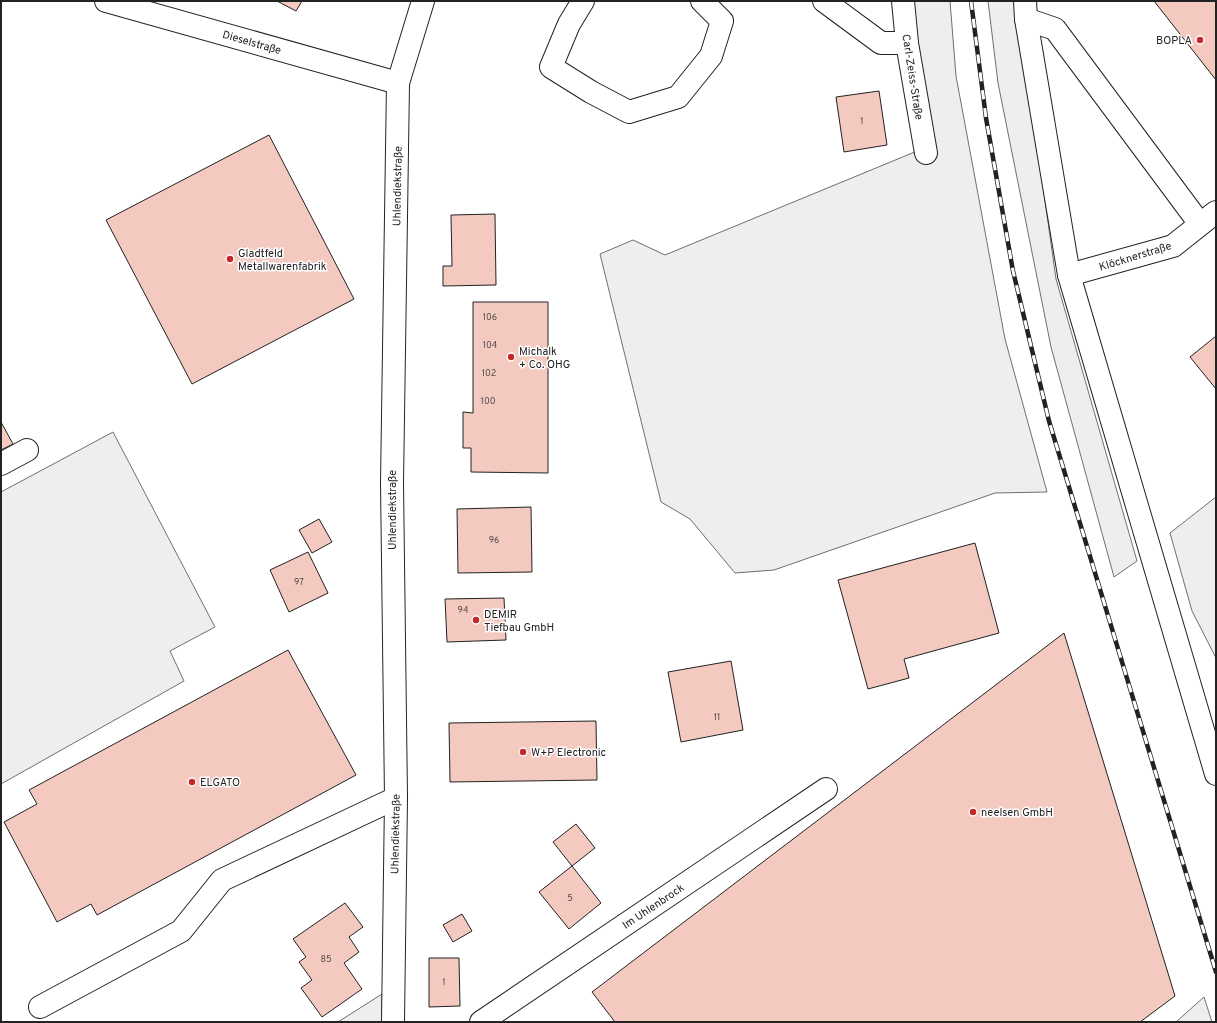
<svg xmlns="http://www.w3.org/2000/svg" width="1217" height="1023" font-family="Overpass,sans-serif">
	<style>
		.green { fill: #eee; stroke: #6f6f6f }
		.building { fill: #f3c9c0; stroke: #222 }
		.lines { fill: none; stroke-linecap: round; stroke-linejoin: round }
		.minor-casing { stroke: #222; stroke-width: 24 }
		.minor { stroke: #fff; stroke-width: 22 }
		.rail-casing { stroke: #222; stroke-width: 4.5 }
		.rail { stroke: #fff; stroke-width: 3; stroke-dasharray: 9; stroke-linecap: butt }
		.poi-dot { fill: #c62828; stroke: #fff; stroke-width: 1.5 }
		.labels { text-anchor: middle; stroke-width: 3; stroke-linejoin: round; paint-order: stroke }
		.number-label { font-size: 9px; fill: #564c4a }
		.poi-label { font-size: 11px; fill: #222; stroke: #fff; text-anchor: start }
		.street-label { font-size: 11px; fill: #222; stroke: #fff }
	</style>
	<rect width="100%" height="100%" fill="#fff"/>
	<g class="green">
		<polygon points="904,1 950,1 956,76 1005,339 1047,492 995,493 774,570 735,573 690,519 661,502 600,254 633,240 665,255 922,149"/>
		<polygon points="988,1 1017,1 1056,279 1137,561 1114,577 1051,347 998,83"/>
		<polygon points="113,432 215,627 170,651 184,681 1,784 1,492"/>
		<polygon points="1216,497 1216,658 1192,611 1170,533"/>
		<polygon points="382,994 382,1022 338,1022"/>
		<polygon points="1204,997 1212,1022 1176,1022"/>
	</g>
	<g class="building">
		<polygon points="277,1 302,1 296,11"/>
		<polygon points="1154,1 1216,1 1216,80"/>
		<polygon points="879,91 887,145 844,152 836,97"/>
		<polygon points="269,135 354,299 192,384 106,220"/>
		<polygon points="495,214 496,285 443,286 443,266 452,266 451,215"/>
		<polygon points="473,302 548,302 548,473 471,472 471,448 463,448 463,412 473,413"/>
		<polygon points="1216,336 1216,389 1190,357"/>
		<polygon points="1,422 13,444 1,450"/>
		<polygon points="531,507 532,572 458,573 457,509"/>
		<polygon points="319,519 332,542 312,553 299,530"/>
		<polygon points="975,543 999,633 904,659 909,678 868,689 838,580"/>
		<polygon points="308,552 328,593 289,612 270,570"/>
		<polygon points="504,598 506,640 447,642 445,599"/>
		<polygon points="1064,633 1175,996 1140,1022 615,1022 592,992"/>
		<polygon points="288,650 356,775 97,915 91,904 57,922 4,822 37,804 29,790"/>
		<polygon points="731,661 743,730 681,742 668,672"/>
		<polygon points="596,721 597,780 450,782 449,723"/>
		<polygon points="576,824 595,848 572,866 553,842"/>
		<polygon points="572,866 601,903 569,929 539,892"/>
		<polygon points="345,903 363,927 349,937 359,952 344,963 362,989 322,1017 301,988 312,980 299,962 306,957 293,939"/>
		<polygon points="462,914 472,931 453,942 443,925"/>
		<polygon points="429,958 459,958 460,1006 429,1007"/>
	</g>
	<g class="lines">
		<g class="minor-casing">
			<g id="minor">
				<polyline points="106,1 398,83"/>
				<polyline points="583,1 569,24 551,67 591,92 629,112 678,97 711,56 722,21 702,1"/>
				<polyline points="824,1 881,43 907,43"/>
				<polyline points="903,1 907,43 926,153"/>
				<polyline points="1025,1 1026,19 1069,275 1216,774"/>
				<polyline points="1026,19 1055,29 1200,224"/>
				<polyline points="1069,275 1173,246 1216,212"/>
				<polyline points="1,464 27,450"/>
				<polyline points="40,1007 181,931 222,880 396,798"/>
				<polyline points="393,1022 396,798 392,483 398,83 423,1"/>
				<polyline points="481,1022 826,789"/>
			</g>
		</g>
		<use href="#minor" class="minor"/>
		<g class="rail-casing">
			<polyline id="rail" points="971,1 986,118 1013,271 1049,421 1216,972"/>
		</g>
		<use href="#rail" class="rail"/>
	</g>
	<g class="poi-dot">
		<circle cx="1200" cy="40" r="4"/>
		<circle cx="230" cy="259" r="4"/>
		<circle cx="511" cy="357" r="4"/>
		<circle cx="476" cy="620" r="4"/>
		<circle cx="523" cy="752" r="4"/>
		<circle cx="192" cy="782" r="4"/>
		<circle cx="973" cy="812" r="4"/>
	</g>
	<g class="labels">
		<g class="number-label">
			<text x="862" y="124">1</text>
			<text x="490" y="320">106</text>
			<text x="490" y="348">104</text>
			<text x="489" y="376">102</text>
			<text x="488" y="404">100</text>
			<text x="494" y="543">96</text>
			<text x="299" y="585">97</text>
			<text x="463" y="613">94</text>
			<text x="717" y="720">11</text>
			<text x="570" y="901">5</text>
			<text x="326" y="962">85</text>
			<text x="444" y="985">1</text>
		</g>
		<g class="poi-label">
			<text x="1192" y="44" text-anchor="end">BOPLA</text>
			<text x="238" y="257">Gladtfeld<tspan x="238" dy="13">Metallwarenfabrik</tspan></text>
			<text x="519" y="355">Michalk<tspan x="519" dy="13">+ Co. OHG</tspan></text>
			<text x="484" y="618">DEMIR<tspan x="484" dy="13">Tiefbau GmbH</tspan></text>
			<text x="531" y="756">W+P Electronic</text>
			<text x="200" y="786">ELGATO</text>
			<text x="981" y="816">neelsen GmbH</text>
		</g>
		<g class="street-label">
			<text transform="translate(252 42) rotate(16)" y="4">Dieselstraße</text>
			<text transform="translate(913 77) rotate(81)" y="4">Carl-Zeiss-Straße</text>
			<text transform="translate(397 186) rotate(-89)" y="4">Uhlendiekstraße</text>
			<text transform="translate(1135 256) rotate(-17)" y="4">Klöcknerstraße</text>
			<text transform="translate(392 510) rotate(-90)" y="4">Uhlendiekstraße</text>
			<text transform="translate(395 834) rotate(-89)" y="4">Uhlendiekstraße</text>
			<text transform="translate(653 906) rotate(-34)" y="4">Im Uhlenbrock</text>
		</g>
	</g>
	<rect width="1217" height="1023" fill="none" stroke="#222222" stroke-width="4"/>
</svg>
